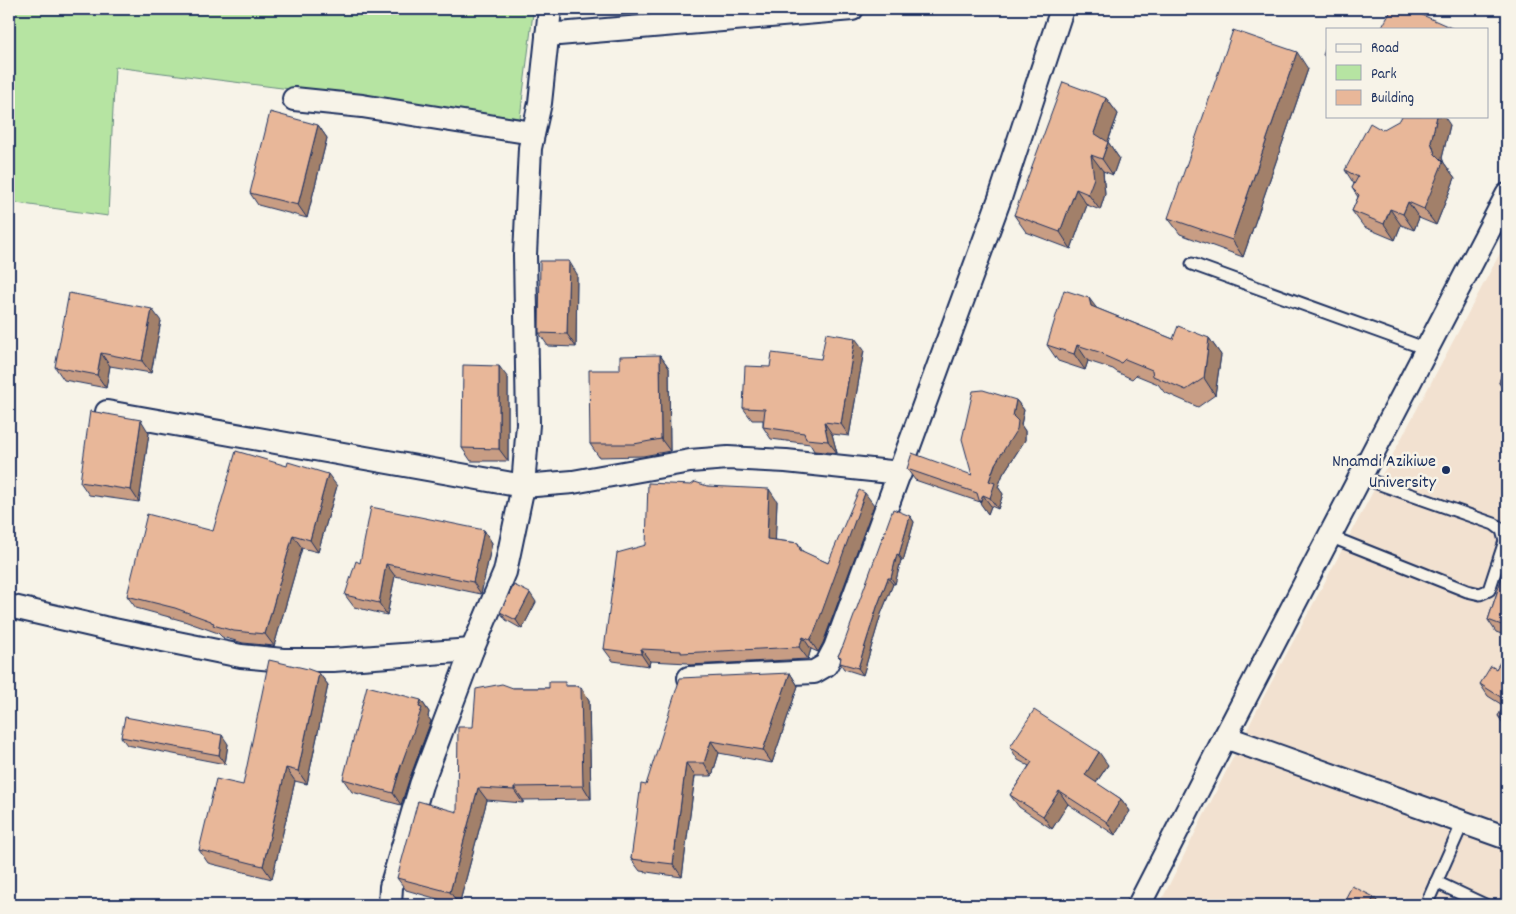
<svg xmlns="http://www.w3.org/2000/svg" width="1516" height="914" font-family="Dekko,sans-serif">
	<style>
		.built { fill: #f2e1d0 }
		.green { fill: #b6e4a2; stroke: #688a80 }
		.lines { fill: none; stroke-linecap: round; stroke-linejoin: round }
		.service-casing { stroke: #1b2f5e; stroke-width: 15 }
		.minor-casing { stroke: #1b2f5e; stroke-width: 26 }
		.service { stroke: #f7f3e8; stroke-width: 11 }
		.minor { stroke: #f7f3e8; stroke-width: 22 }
		.wall { fill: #c89d84; stroke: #1b2f5e }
		.shaded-wall { fill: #a2806b; stroke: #1b2f5e }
		.building { fill: #e8b799; stroke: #1b2f5e }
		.poi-dot { fill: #1b2f5e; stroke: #f7f3e8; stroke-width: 2 }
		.labels { text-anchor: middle; stroke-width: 5; stroke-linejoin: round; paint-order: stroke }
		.poi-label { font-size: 18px; fill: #1b2f5e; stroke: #f7f3e8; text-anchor: end }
	</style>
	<rect width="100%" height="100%" fill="#f7f3e8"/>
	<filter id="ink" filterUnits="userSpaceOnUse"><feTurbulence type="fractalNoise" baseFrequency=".02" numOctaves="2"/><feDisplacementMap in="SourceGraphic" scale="10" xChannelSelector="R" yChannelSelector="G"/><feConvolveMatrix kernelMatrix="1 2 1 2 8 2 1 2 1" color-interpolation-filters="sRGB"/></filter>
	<g filter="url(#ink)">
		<polygon class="built" points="1507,240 1507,905 1159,905 1262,700"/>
		<polygon class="green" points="9,9 494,9 533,13 520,118 115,67 108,216 9,202"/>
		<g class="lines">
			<g class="service-casing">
				<g id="service">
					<polyline points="1192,264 1427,349"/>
					<polyline points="1329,536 1467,591 1480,594 1489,590 1505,541 1502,530 1494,524 1360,477"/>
					<polyline points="1436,882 1485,905"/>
					<polyline points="1426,905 1463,822"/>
				</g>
			</g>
			<g class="minor-casing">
				<g id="minor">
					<polyline points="547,35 852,9"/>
					<polyline points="294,99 362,106 533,133"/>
					<polyline points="107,412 523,486 573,482 690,461 728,458 786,461 900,473"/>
					<polyline points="9,606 104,628 241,656 283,660 333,660 472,650"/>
					<polyline points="689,678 814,672 826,665 835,648 1000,198 1062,9"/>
					<polyline points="1225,737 1507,838"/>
					<polyline points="390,905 391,887 421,785 472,650 505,572 523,486 528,424 525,255 530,148 540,103 550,9"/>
					<polyline points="1139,905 1225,737 1507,195"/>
				</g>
			</g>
			<use href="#service" class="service"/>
			<use href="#minor" class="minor"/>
		</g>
		<g class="wall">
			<polygon points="1308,69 1243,257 1180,234 1168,218"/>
			<polygon points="1106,98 1118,114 1108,142 1119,158 1113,175 1103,171 1105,194 1100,210 1087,205 1071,249 1026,232 1014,215"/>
			<polygon points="318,125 327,138 307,218 258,205 250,193"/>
			<polygon points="1450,125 1442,158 1444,163 1455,178 1436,225 1419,218 1414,230 1401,225 1395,240 1364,227 1352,211 1358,197 1352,188 1354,184 1345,170 1382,130"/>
			<polygon points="577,274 576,347 548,346 539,333"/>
			<polygon points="1096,308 1173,339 1209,338 1221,355 1215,395 1198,407 1164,392 1158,384 1136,375 1132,379 1117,372 1113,369 1088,361 1085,370 1058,361 1047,345"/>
			<polygon points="161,321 151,373 110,366 106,388 64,380 55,367"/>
			<polygon points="864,350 849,436 832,434 837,453 814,451 810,444 771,439 763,427 763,420 752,420 743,408 770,367 821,359"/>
			<polygon points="660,355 669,368 670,451 643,456 599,457 590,444 620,370"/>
			<polygon points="1507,356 1507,395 1499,383"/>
			<polygon points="508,378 508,461 471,461 462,448"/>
			<polygon points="1016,400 1024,410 1021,425 1025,431 1025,440 1003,474 998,487 1003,494 998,509 991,506 988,514 980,502 915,480 907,469 972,475"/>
			<polygon points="149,433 139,502 89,495 80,482"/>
			<polygon points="337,486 318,552 302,548 274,646 243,643 222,637 218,633 184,621 136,608 127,596 213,531"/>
			<polygon points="707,486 777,501 775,540 798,543 803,552 828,563 874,505 823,643 818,652 811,649 808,659 689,665 688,663 650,661 649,666 613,661 604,649 646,545"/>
			<polygon points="910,516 914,522 903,561 901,560 895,584 893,584 881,614 863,675 844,669 840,663 841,659 838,656"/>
			<polygon points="484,530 492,543 481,594 395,576 387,615 354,607 345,595 360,563"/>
			<polygon points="1507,562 1507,636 1496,632 1488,620"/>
			<polygon points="536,602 522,629 506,620 500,612"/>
			<polygon points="1507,651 1507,729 1498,716 1504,706 1488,696 1480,684 1496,669"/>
			<polygon points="319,673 328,685 307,784 295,781 272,879 208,863 199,850"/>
			<polygon points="790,673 798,686 772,763 719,753 712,776 695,776 682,877 640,871 631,859 646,785"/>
			<polygon points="568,686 578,686 589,700 591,799 523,800 523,803 487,800 459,905 406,890 397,878 457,812 473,727 513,688 549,688"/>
			<polygon points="421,700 429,712 428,717 431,721 409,780 401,805 352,792 343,779"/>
			<polygon points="121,737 228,744 225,764 127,745"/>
			<polygon points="1010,747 1108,765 1096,783 1121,799 1130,811 1115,835 1068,804 1052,829 1019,807 1010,795 1029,766 1018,760"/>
		</g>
		<g class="shaded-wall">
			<polygon points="1297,52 1308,69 1243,257 1232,240"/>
			<polygon points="1106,98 1118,114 1105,149 1094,133"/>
			<polygon points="1437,116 1444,116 1450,125 1442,158 1444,163 1455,178 1436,225 1424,209 1435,154 1431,142"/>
			<polygon points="318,125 327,138 307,218 298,205"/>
			<polygon points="1108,142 1119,158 1113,175 1102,159"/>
			<polygon points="1091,155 1103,171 1105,194 1100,210 1088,194"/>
			<polygon points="1076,189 1087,205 1071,249 1060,232"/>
			<polygon points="1408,202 1419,218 1414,230 1403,214"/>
			<polygon points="1390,209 1401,225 1395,240 1384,224"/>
			<polygon points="569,261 577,274 576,347 567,334"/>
			<polygon points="1089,298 1101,314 1091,306"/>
			<polygon points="152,309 161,321 151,373 142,361"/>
			<polygon points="855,338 864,350 849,436 841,424"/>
			<polygon points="1209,338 1221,355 1215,395 1204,378"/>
			<polygon points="1077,345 1088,361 1085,370 1074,354"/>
			<polygon points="101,353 110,366 106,388 97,375"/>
			<polygon points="660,355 669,368 670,451 661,439"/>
			<polygon points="499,366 508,378 508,461 499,449"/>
			<polygon points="1016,400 1024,410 1021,425 1025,431 1025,440 1003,474 998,487 1003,494 998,509 990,498 989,481 1013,416"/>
			<polygon points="141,420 149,433 139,502 131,490"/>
			<polygon points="824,422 832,434 837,453 828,441"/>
			<polygon points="328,474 337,486 318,552 310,540"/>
			<polygon points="769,489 777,501 775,551 767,539"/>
			<polygon points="865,493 874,505 823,643 818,652 810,640"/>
			<polygon points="983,495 991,506 988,514 980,503"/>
			<polygon points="910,516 914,522 903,561 899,555"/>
			<polygon points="484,530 492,543 481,594 473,582"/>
			<polygon points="293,535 302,548 274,646 265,634"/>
			<polygon points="897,554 901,560 895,584 891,578"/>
			<polygon points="386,564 395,576 387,615 379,603"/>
			<polygon points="888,578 893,584 881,614 863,675 858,668 877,607"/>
			<polygon points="530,593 536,602 522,629 516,620"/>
			<polygon points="803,637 811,649 808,659 799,647"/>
			<polygon points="641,649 650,661 649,666 641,654"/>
			<polygon points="319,673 328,685 307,784 298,771"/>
			<polygon points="790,673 798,686 772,763 763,750"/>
			<polygon points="578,686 581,689 581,687 589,700 591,799 583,786"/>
			<polygon points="421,700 429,712 428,717 431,721 409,780 401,805 393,793"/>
			<polygon points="222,735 228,744 225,764 219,755"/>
			<polygon points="711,741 719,753 712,776 704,763"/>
			<polygon points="1099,752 1108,765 1093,787 1085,775"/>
			<polygon points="686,763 695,776 682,877 673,864"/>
			<polygon points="286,768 295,781 272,879 263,866"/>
			<polygon points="514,787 523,800 523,803 514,790"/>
			<polygon points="478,788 487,800 459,905 450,892"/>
			<polygon points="1059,791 1068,804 1052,829 1043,816"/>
			<polygon points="1121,799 1130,811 1115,835 1107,822"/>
			<polygon points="1374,897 1380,905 1370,905"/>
		</g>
		<g class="building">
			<polygon points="1392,9 1396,9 1405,14 1407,9 1409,9 1454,29 1381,29"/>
			<polygon points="1233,30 1297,52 1232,240 1168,218"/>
			<polygon points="1327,45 1327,57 1323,55"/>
			<polygon points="1063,82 1106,98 1094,133 1108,142 1102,159 1091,155 1094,178 1088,194 1076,189 1060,232 1014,215"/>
			<polygon points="270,112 318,125 298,205 250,193"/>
			<polygon points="1402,116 1437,116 1431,142 1435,154 1443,162 1424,209 1408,202 1403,214 1390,209 1384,224 1352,211 1359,195 1352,188 1358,177 1345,170 1370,123 1382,130 1400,120"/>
			<polygon points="540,261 569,261 567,334 539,333"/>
			<polygon points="1064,290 1089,298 1091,306 1173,339 1178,326 1209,338 1204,378 1186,390 1153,376 1152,370 1125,359 1121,363 1105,356 1102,353 1077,345 1074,354 1047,345"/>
			<polygon points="69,293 152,309 142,361 101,353 97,375 55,367"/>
			<polygon points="826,333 855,338 841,424 824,422 828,441 806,439 804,433 763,427 765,409 743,408 745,366 770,367 772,353 821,359"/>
			<polygon points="660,355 661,439 634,444 590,444 589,370 620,370 620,356"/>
			<polygon points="1507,356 1507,386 1499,383"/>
			<polygon points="463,365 499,366 499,449 462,448"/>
			<polygon points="983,390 1016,400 1013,416 1018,421 1017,429 995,464 989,481 995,483 990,498 983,495 980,503 977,493 907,469 912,453 972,475 962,439 973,391"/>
			<polygon points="90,411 141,420 131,490 80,482"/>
			<polygon points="236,451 287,466 288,462 328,474 310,540 293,535 265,634 234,631 213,625 214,623 211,622 211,621 175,608 127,596 147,514 213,531"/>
			<polygon points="695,482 707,486 769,489 767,539 798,543 800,550 828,563 859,490 865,493 815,631 810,640 803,637 799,647 681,653 681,651 641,649 641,654 604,649 617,553 646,545 648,483 691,485"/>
			<polygon points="371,507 484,530 473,582 386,564 379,603 345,595 356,561 360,563"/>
			<polygon points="893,509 910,516 899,555 897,554 891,578 888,578 877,607 858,668 840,663 841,657 838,656 843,646"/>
			<polygon points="1507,562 1507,627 1488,620"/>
			<polygon points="514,585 530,593 516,620 500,612"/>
			<polygon points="1507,651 1507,701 1480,684 1491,666 1496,669"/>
			<polygon points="269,660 308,669 319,673 298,771 286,768 263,866 199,850 216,779 243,785"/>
			<polygon points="790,673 763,750 711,741 704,763 686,763 673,864 631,859 641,784 646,785 680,678"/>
			<polygon points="549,682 565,682 565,686 578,686 578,687 581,687 583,786 514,787 514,790 478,788 450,892 397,878 418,801 457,812 458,727 473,727 476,689 502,684 513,688 549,688"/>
			<polygon points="367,686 421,700 419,707 422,708 400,768 393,793 343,779"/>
			<polygon points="1507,702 1507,722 1498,716"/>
			<polygon points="1034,710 1099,752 1085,775 1121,799 1107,822 1059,791 1043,816 1010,795 1032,762 1010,747"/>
			<polygon points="125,717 222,735 219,755 121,737"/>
			<polygon points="1352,886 1374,897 1370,905 1342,905"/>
		</g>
	</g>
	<circle class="poi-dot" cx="1446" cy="470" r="5"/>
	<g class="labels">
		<g class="poi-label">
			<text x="1436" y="466">Nnamdi Azikiwe<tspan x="1436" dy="21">University</tspan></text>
		</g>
	</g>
	<rect width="1516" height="914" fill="none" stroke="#f7f3e8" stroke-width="30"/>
	<rect x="15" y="15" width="1486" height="884" fill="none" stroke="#1b2f5e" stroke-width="2" filter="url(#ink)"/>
	<rect x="1326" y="28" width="162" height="90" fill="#f7f3e8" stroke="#9fa5b1"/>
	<rect x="1336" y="44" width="25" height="8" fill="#f7f3e8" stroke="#9fa5b1"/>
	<text x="1371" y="52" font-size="15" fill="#1b2f5e">Road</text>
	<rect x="1336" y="65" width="25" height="15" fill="#b6e4a2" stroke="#9fa5b1"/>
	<text x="1371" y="78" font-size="15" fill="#1b2f5e">Park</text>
	<rect x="1336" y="90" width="25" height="15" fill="#e8b799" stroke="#9fa5b1"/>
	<text x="1371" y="102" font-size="15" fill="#1b2f5e">Building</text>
</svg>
